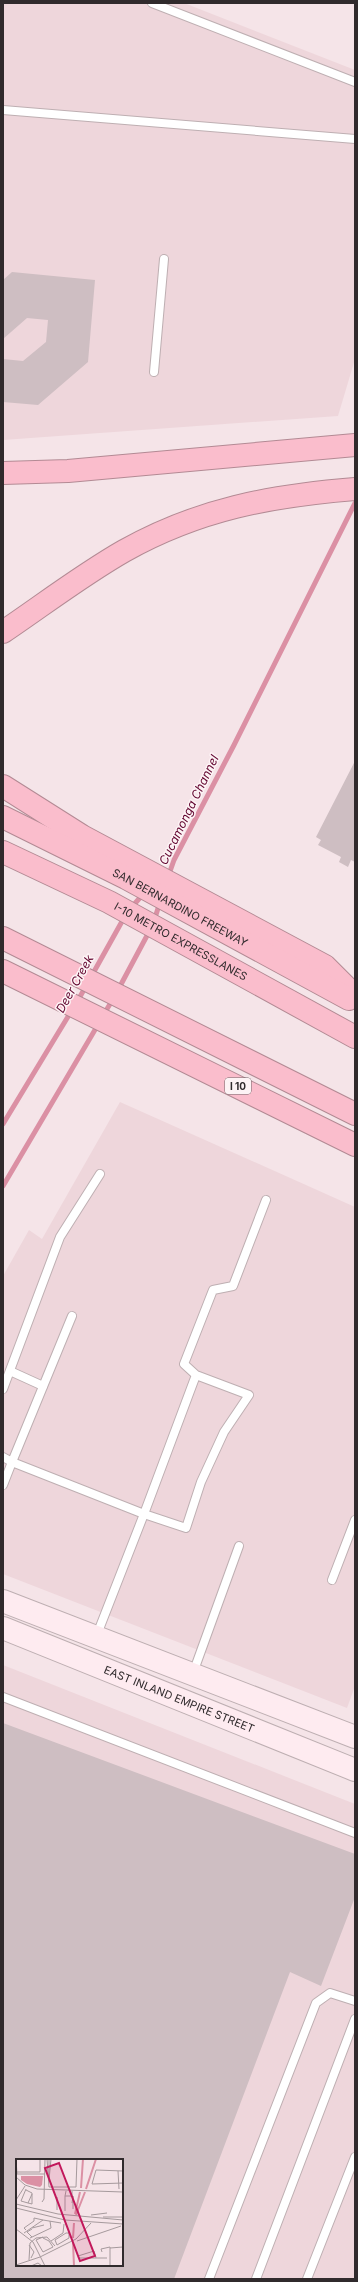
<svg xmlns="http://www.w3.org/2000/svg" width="358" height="2282" font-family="Inter,sans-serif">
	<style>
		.built { fill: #eed6db; fill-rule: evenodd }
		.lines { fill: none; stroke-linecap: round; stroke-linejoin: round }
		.stream { stroke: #db90a4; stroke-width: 5 }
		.building { fill: #cebec2; fill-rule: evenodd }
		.lane-casing { stroke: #beafb2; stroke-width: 10 }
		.secondary-casing { stroke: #beafb2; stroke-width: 24 }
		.highway-casing { stroke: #b38a94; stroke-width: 24 }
		.lane { stroke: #fff; stroke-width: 8 }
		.secondary { stroke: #feebf0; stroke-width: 22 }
		.highway { stroke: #fabdcc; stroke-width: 22 }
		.labels { text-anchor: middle; stroke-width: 3; stroke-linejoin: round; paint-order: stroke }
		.shield { fill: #fdf3f5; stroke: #6e6668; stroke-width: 1 }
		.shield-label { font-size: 10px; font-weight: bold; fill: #302a2c }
		.street-label { font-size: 11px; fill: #302a2c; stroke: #fdf3f5 }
		.water-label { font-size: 12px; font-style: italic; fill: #60032d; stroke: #fdf3f5 }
		.inset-river { fill: none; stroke: #db90a4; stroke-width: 2 }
		.inset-road { fill: none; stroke: #a69a9d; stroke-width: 1 }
		.view { fill: #c2185b; fill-opacity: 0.15; stroke: #c2185b; stroke-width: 2 }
		.inset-edge { fill: none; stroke: #302a2c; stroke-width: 2 }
	</style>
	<rect width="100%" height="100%" fill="#f5e4e8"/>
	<g class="built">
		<polygon points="3,3 184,3 355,70 355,359 338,416 3,440"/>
		<polygon points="120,1102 355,1207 355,1686 347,1708 3,1574 3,1276 29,1230 42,1239"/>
		<path d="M3,1665L355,1804V2279H3ZM17,2160H122V2265H17Z"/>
	</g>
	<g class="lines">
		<g class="stream">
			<polyline points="168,877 174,860 234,745 355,503"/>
			<polyline points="131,908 144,893"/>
			<polyline points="154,921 160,902"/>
			<polyline points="91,977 125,916"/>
			<polyline points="118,990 150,930"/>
			<polyline points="77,1002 86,986"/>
			<polyline points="104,1014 113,999"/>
			<polyline points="3,1124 72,1010"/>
			<polyline points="3,1186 99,1023"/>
		</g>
	</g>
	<g class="building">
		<polygon points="12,272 95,280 88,362 38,405 3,402 3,359 23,361 46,342 48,320 27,318 3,339 3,280"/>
		<polygon points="355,761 355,862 351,860 348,867 339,862 341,857 318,845 321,840 316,837"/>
		<path d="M3,1723L355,1854V1897L321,1986L290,1972L174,2279H3ZM17,2160H122V2265H17Z"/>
	</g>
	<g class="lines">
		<g class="lane-casing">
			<g id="lane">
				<polyline points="152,3 355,82"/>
				<polyline points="3,110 355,139"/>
				<polyline points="154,372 164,259"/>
				<polyline points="10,1371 43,1386"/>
				<polyline points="196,1375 144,1514 186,1528 201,1482 224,1432 249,1395 196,1375 184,1364 213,1290 233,1286 266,1200"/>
				<polyline points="3,1389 60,1237 100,1174"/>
				<polyline points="3,1457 12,1462 72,1316"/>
				<polyline points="3,1485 12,1462 144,1514 96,1637"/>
				<polyline points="332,1580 355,1520"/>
				<polyline points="193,1673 239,1546"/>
				<polyline points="3,1697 355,1833"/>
				<polyline points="209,2279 316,2003 330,1993 355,2001"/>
				<polyline points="256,2279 355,2019"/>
				<polyline points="307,2279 355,2157"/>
			</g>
		</g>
		<g class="secondary-casing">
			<g id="secondary">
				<polyline points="3,1601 355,1737"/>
				<path id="s1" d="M3,1628L355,1770"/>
			</g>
		</g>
		<g class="highway-casing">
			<g id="highway">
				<polyline points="3,473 68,471 355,445"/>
				<path d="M3,632C43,605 82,575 124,551C199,509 270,496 355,489"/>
				<polyline points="3,786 82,836 325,966 355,996"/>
				<path id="s2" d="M3,817L126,878L349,999"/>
				<path id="s3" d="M3,852L109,902L355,1037"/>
				<polyline points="3,938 355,1114"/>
				<polyline points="3,971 355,1145"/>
			</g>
		</g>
		<use href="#lane" class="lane"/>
		<use href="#secondary" class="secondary"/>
		<use href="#highway" class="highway"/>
	</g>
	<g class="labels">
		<rect class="shield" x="225" y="1078" width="26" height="16" rx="3"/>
		<g class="shield-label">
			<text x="238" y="1090">I 10</text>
		</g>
		<g class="street-label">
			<text dy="4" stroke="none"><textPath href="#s2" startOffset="199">SAN BERNARDINO FREEWAY</textPath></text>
			<text dy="4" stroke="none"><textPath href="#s3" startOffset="199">I-10 METRO EXPRESSLANES</textPath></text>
			<text dy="4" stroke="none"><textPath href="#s1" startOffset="190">EAST INLAND EMPIRE STREET</textPath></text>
		</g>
		<g class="water-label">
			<text transform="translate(189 810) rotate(-64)" y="4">Cucamonga Channel</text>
			<text transform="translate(75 984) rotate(-61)" y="4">Deer Creek</text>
		</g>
	</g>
	<g transform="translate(16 2159)">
		<rect width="107" height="107" fill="#f5e4e8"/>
		<path d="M5,17H27L26,26L24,28L11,25L5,21Z" fill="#db90a4"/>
		<path class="inset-river" d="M65,29L67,0M70,30L80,0M59,55L64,33M60,56L69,33M57,79L58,64M57,84L58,107"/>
		<path class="inset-road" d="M0,0L1,15H29M31,0L33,28H60L61,0M33,0V21M102,12L103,30M107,12L80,11L76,25L107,24M0,13H24V0M0,18L9,26L21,30L107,33M33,21L35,0M10,30L5,42L12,44M10,31L16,34V45L12,44L16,35M50,32L49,37H56V32M41,38V51M0,41L9,27M26,43L28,40L29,0M56,44L57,37V50M0,45L42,55L107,61M0,49L49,61L107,65M49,52V37M75,56L91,54M87,58H107M27,61L45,64M16,69L28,66M0,70L17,83L29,107M16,70L11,73L16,78M8,74L27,61L18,59V62L8,69L10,71M50,74H53V79L41,86L39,81ZM27,78L20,81L27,93L37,88L33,82L27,79M14,79L35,69L34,62M35,82L47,74L48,65M61,82L105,67M13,86L18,93L15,99M94,89L107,88M86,93L85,90L94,88V107M62,97L78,92L80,99M24,98L60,80L75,64M63,99H91M13,101L14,84L20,79L31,78L39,87M0,106L24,98M15,107L22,104L26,107"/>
		<path class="view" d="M43,4L79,97L64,102L29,9Z"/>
		<rect width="107" height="107" class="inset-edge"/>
	</g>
	<rect width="358" height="2282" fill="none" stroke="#302a2c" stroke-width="8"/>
</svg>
